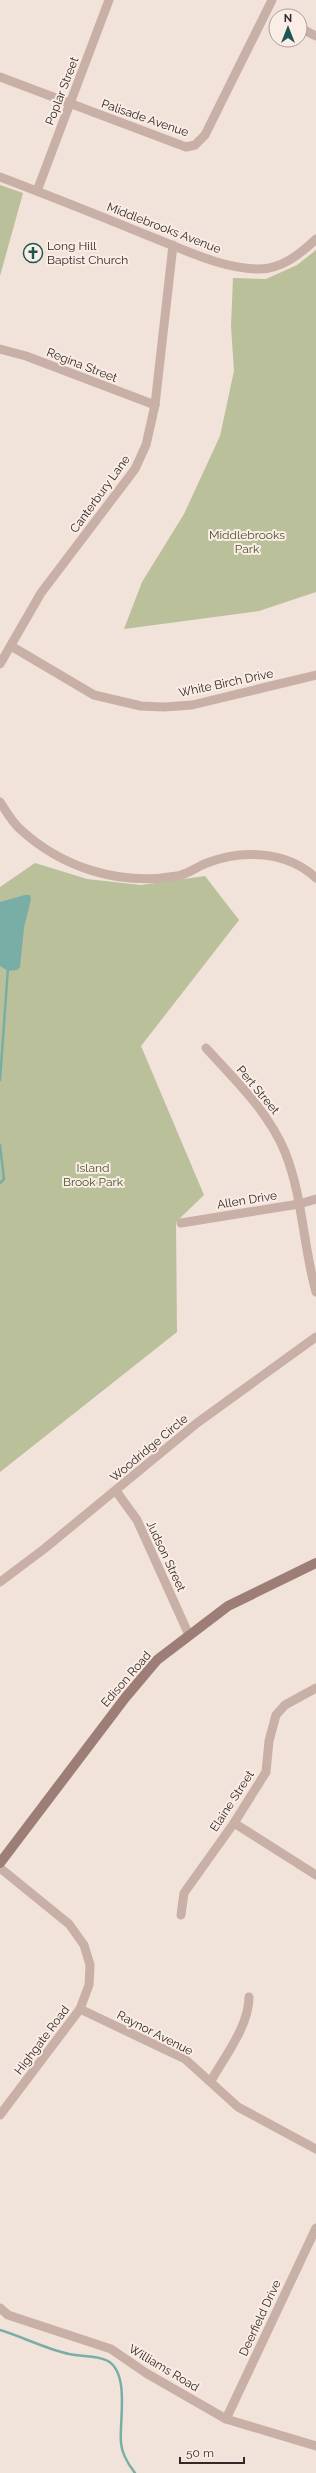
<svg xmlns="http://www.w3.org/2000/svg" width="316" height="2473" font-family="Raleway,sans-serif">
	<style>
		.green { fill: #bac09a }
		.water { fill: #79aea7 }
		.lines { fill: none; stroke-linecap: round; stroke-linejoin: round }
		.stream { stroke: #79aea7; stroke-width: 2.5 }
		.street { stroke: #c9b0a6; stroke-width: 9 }
		.secondary { stroke: #9d7e77; stroke-width: 10 }
		.labels { text-anchor: middle; stroke-width: 4; stroke-linejoin: round; paint-order: stroke }
		.street-label { font-size: 12px; fill: #352927; stroke: #f9ede6 }
		.poi-label { font-size: 12px; fill: #352927; stroke: #f9ede6; text-anchor: start }
		.park-label { font-size: 12px; fill: #4c532b; stroke: #f9ede6 }
	</style>
	<rect width="100%" height="100%" fill="#f1e2da"/>
	<g class="green">
		<polygon points="0,185 23,193 0,276"/>
		<polygon points="316,250 316,592 259,611 124,629 142,582 184,514 220,436 234,371 231,326 233,278 266,279 297,265"/>
		<polygon points="35,863 87,879 141,885 205,876 239,920 141,1046 204,1195 176,1222 177,1332 0,1472 0,887"/>
	</g>
	<polygon class="water" points="25,895 30,895 31,899 24,928 20,967 17,970 8,971 0,966 0,902"/>
	<g class="lines">
		<g class="stream">
			<polyline points="0,1080 8,968"/>
			<polyline points="0,1145 4,1179 0,1183"/>
			<path d="M0,2330C23,2337 46,2349 69,2354C82,2357 97,2355 108,2361C130,2374 119,2422 121,2443C122,2455 128,2464 135,2473"/>
		</g>
		<g class="street">
			<polyline points="300,28 316,36"/>
			<polyline points="0,77 186,147 195,145 205,135 272,0"/>
			<path d="M0,177C50,196 100,216 149,236C183,249 222,269 259,269C282,269 300,254 316,239"/>
			<polyline points="37,191 109,0"/>
			<polyline points="0,349 26,356 155,405"/>
			<polyline points="11,646 94,695 141,706 164,707 192,705 316,675"/>
			<polyline points="0,664 41,593 135,469 146,445 155,405 173,245"/>
			<path d="M0,802C6,811 12,822 20,829C62,868 120,886 177,876C187,875 198,866 207,863C242,849 287,851 316,878"/>
			<path d="M206,1048C235,1080 268,1111 285,1152C303,1197 303,1246 316,1292"/>
			<polyline points="181,1223 299,1204 316,1199"/>
			<polyline points="116,1491 137,1520 189,1635"/>
			<polyline points="0,1582 44,1549 197,1423 316,1337"/>
			<polyline points="234,1823 316,1875"/>
			<polyline points="0,1868 69,1924 84,1945 90,1965 89,1985 80,2009 0,2115"/>
			<polyline points="181,1915 184,1893 234,1823 266,1772 269,1741 276,1715 285,1705 316,1688"/>
			<polyline points="80,2009 185,2059 238,2107 316,2149"/>
			<path d="M211,2081C225,2056 249,2026 249,1997"/>
			<polyline points="0,2308 8,2315 111,2349 146,2373 226,2419 316,2446"/>
			<polyline points="226,2419 316,2228"/>
		</g>
		<polyline class="secondary" points="0,1863 125,1698 157,1660 228,1606 316,1563"/>
	</g>
	<defs>
		<g id="church-ring" transform="scale(1)"><circle r="9.5" fill="#f9ede6" stroke="#1d5650" stroke-width="1.5"/><path d="M-1.2-6h2.4v3.5h3.3v2.4h-3.3V6h-2.4V-.1h-3.3v-2.4h3.3Z" fill="#1d5650"/></g>
	</defs>
	<g fill-rule="evenodd">
		<use href="#church-ring" x="33" y="253"/>
	</g>
	<g class="labels">
		<g class="street-label">
			<text transform="translate(62 91) rotate(-69)" y="4">Poplar Street</text>
			<text transform="translate(145 118) rotate(19)" y="4">Palisade Avenue</text>
			<text transform="translate(164 228) rotate(21)" y="4">Middlebrooks Avenue</text>
			<text transform="translate(82 365) rotate(21)" y="4">Regina Street</text>
			<text transform="translate(100 494) rotate(-54)" y="4">Canterbury Lane</text>
			<text transform="translate(226 683) rotate(-12)" y="4">White Birch Drive</text>
			<text transform="translate(258 1090) rotate(50)" y="4">Pert Street</text>
			<text transform="translate(247 1200) rotate(-9)" y="4">Allen Drive</text>
			<text transform="translate(149 1448) rotate(-40)" y="4">Woodridge Circle</text>
			<text transform="translate(166 1556) rotate(65)" y="4">Judson Street</text>
			<text transform="translate(126 1679) rotate(-49)" y="4">Edison Road</text>
			<text transform="translate(232 1801) rotate(-57)" y="4">Elaine Street</text>
			<text transform="translate(155 2033) rotate(27)" y="4">Raynor Avenue</text>
			<text transform="translate(42 2040) rotate(-53)" y="4">Highgate Road</text>
			<text transform="translate(260 2318) rotate(-65)" y="4">Deerfield Drive</text>
			<text transform="translate(164 2368) rotate(31)" y="4">Williams Road</text>
		</g>
		<g class="poi-label">
			<text x="47" y="250">Long Hill<tspan x="47" dy="14">Baptist Church</tspan></text>
		</g>
		<g class="park-label">
			<text x="247" y="539">Middlebrooks<tspan x="247" dy="14">Park</tspan></text>
			<text x="93" y="1172">Island<tspan x="93" dy="14">Brook Park</tspan></text>
		</g>
	</g>
	<g transform="translate(288 28)"><circle r="19" fill="#f9ede6" stroke="#ab9f9a"/>
	<path d="M0-3L7 15L0 10L-7 15Z" fill="#1d5650"/>
	<text y="-6" font-size="11" font-weight="bold" text-anchor="middle" fill="#352927">N</text>
	</g>
	<path d="M180 2457v6h64v-6" fill="none" stroke="#352927" stroke-width="2"/>
	<text x="186" y="2457" font-size="12" fill="#352927" stroke="#f9ede6" stroke-width="3" paint-order="stroke">50 m</text>
</svg>
